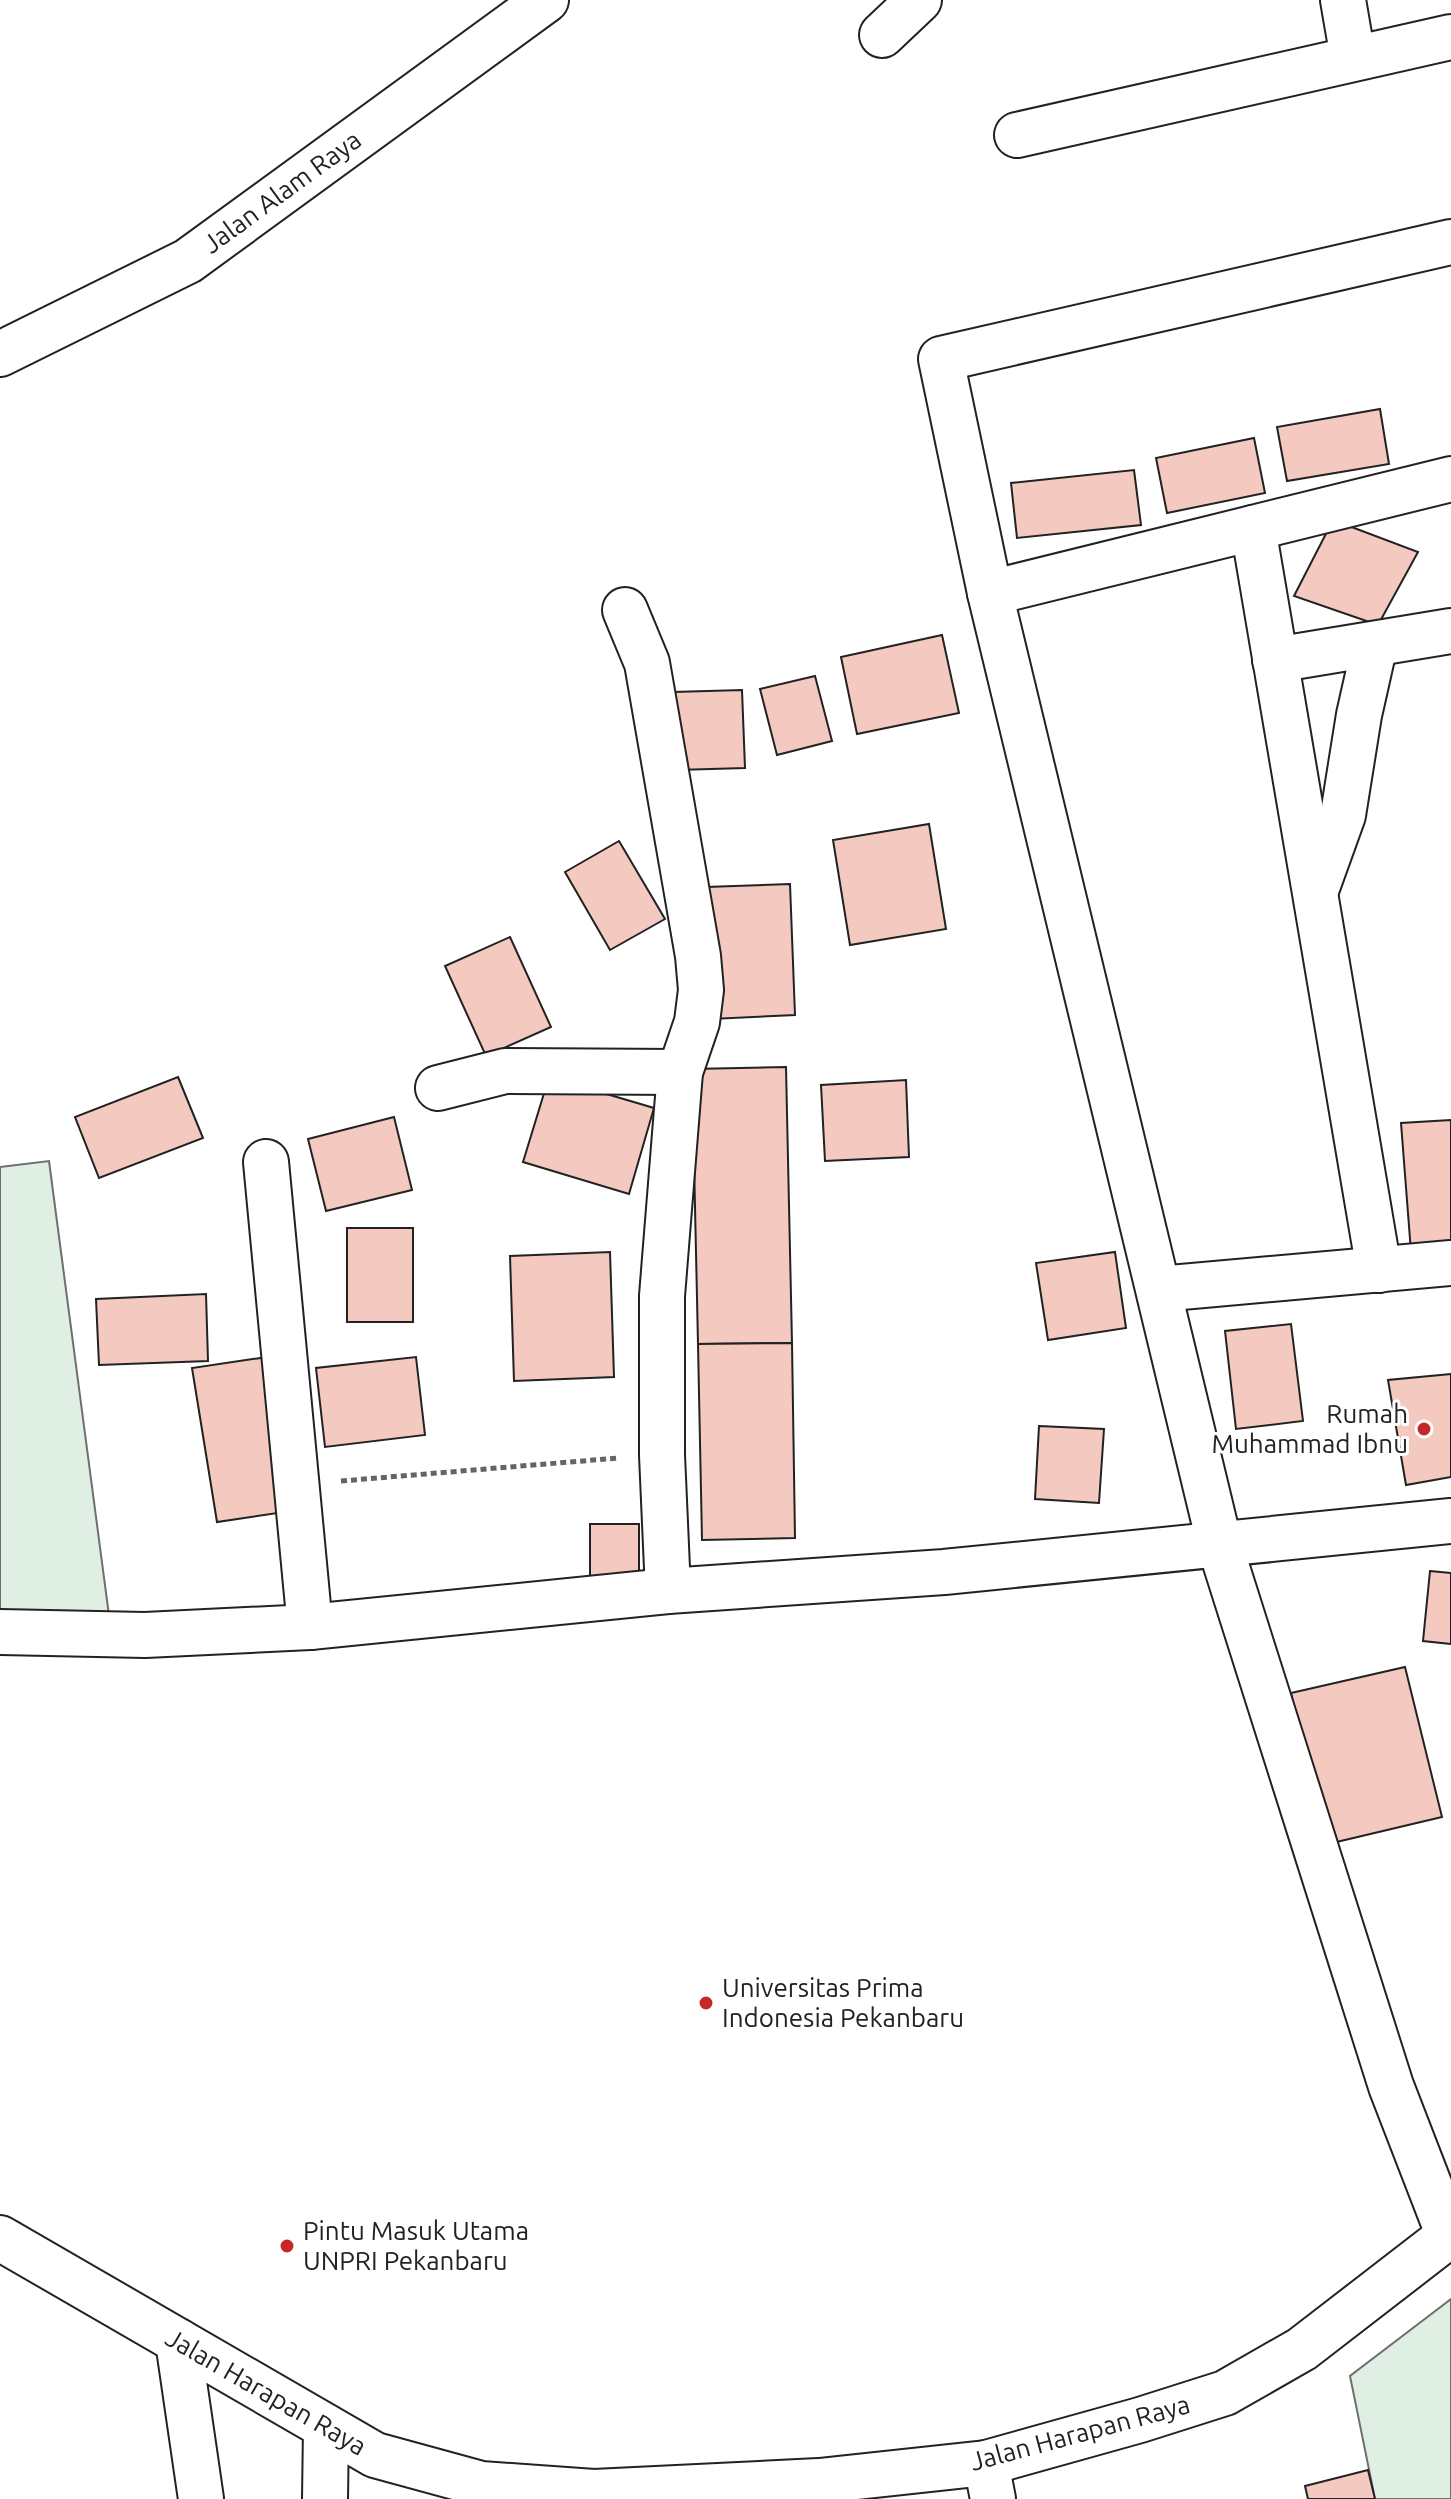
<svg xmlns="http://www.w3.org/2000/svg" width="1451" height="2499" font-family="Ubuntu,sans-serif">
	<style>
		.green { fill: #e0efe3; stroke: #6f6f6f; stroke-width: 2 }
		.building { fill: #f3c9c0; stroke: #222; stroke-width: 2 }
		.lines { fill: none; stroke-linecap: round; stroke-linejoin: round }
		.minor-casing { stroke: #222; stroke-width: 48 }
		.major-casing { stroke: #222; stroke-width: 48 }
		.path { stroke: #646464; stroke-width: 5; stroke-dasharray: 6 4; stroke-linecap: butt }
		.minor { stroke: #fff; stroke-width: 44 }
		.major { stroke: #fff; stroke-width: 44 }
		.poi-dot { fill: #c62828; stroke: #fff; stroke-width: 3 }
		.labels { text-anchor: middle; stroke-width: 6; stroke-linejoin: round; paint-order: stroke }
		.street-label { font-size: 26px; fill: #222; stroke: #fff }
		.poi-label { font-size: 26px; fill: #222; stroke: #fff; text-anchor: start }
	</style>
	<rect width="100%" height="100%" fill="#fff"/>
	<g class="green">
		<polygon points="49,1161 110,1623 0,1622 0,1167"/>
		<polygon points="1451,2299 1451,2499 1375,2499 1350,2376"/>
	</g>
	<g class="building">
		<polygon points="1380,409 1389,464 1287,481 1277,427"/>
		<polygon points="1254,438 1265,493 1167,513 1156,458"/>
		<polygon points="1134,470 1141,525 1017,538 1011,483"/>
		<polygon points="1333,520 1418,552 1378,625 1294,596"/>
		<polygon points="942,635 959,713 857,734 841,657"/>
		<polygon points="815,676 832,741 777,755 760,689"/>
		<polygon points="742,690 745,768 676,770 673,692"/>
		<polygon points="929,824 946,929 850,945 833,840"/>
		<polygon points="619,841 665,919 610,950 565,872"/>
		<polygon points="790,884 795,1015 711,1019 706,887"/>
		<polygon points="510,937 551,1027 486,1056 445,966"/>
		<polygon points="786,1067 792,1343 698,1344 692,1069"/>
		<polygon points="178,1077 203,1138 99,1178 75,1117"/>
		<polygon points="549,1077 654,1108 629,1194 523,1162"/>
		<polygon points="906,1080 909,1157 825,1161 821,1085"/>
		<polygon points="394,1117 412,1190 326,1211 308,1139"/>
		<polygon points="1451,1120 1451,1249 1411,1252 1401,1123"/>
		<rect x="347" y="1228" width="66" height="94"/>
		<polygon points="610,1252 614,1377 514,1381 510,1256"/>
		<polygon points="1115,1252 1126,1328 1048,1340 1036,1263"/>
		<polygon points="206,1294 208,1361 99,1365 96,1299"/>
		<polygon points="1291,1324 1303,1421 1236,1429 1225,1331"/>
		<polygon points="792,1343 795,1538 702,1540 698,1344"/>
		<polygon points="267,1357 291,1511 217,1522 192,1368"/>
		<polygon points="416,1357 425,1435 325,1447 316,1368"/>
		<polygon points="1451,1374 1451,1477 1406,1485 1388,1380"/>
		<polygon points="1039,1426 1104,1429 1099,1503 1035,1499"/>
		<rect x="590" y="1524" width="49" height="64"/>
		<polygon points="1430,1571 1451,1573 1451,1644 1423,1641"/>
		<polygon points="1405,1667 1442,1817 1328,1844 1291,1693"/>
		<polygon points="1368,2470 1375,2499 1308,2499 1305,2486"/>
	</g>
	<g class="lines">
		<g class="minor-casing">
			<g id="minor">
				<polyline points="1343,0 1353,58"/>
				<polyline points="882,35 919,0"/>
				<polyline points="1017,135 1451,37"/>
				<polyline points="0,354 188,261 546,0"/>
				<polyline points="1253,528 1379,1270"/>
				<polyline points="990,593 1451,479"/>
				<polyline points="625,610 647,663 698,956 701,990 697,1022 680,1072 662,1296 662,1455 668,1591"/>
				<polyline points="1275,660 1451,631"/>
				<polyline points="1316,890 1343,815 1359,715 1375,644"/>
				<polyline points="438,1088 505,1071 680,1072"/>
				<polyline points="266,1162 310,1627"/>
				<polyline points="1159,1289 1451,1263"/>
				<polyline points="0,1632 145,1635 310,1627 668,1591 944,1572 1451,1521"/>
				<polyline points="1449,2236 1391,2086 1220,1546 990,593 941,359 1451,242"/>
				<polyline points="178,2341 201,2499"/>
				<polyline points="986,2463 993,2499"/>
				<polyline points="325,2499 326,2427"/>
			</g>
		</g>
		<g class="major-casing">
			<polyline id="major" points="0,2238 375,2455 481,2484 594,2492 819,2481 986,2463 1140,2420 1225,2393 1302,2349 1451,2234"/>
		</g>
		<polyline class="path" points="341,1481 618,1458"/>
		<use href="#minor" class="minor"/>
		<use href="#major" class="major"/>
	</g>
	<g class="poi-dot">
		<circle cx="1424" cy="1429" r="8"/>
		<circle cx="706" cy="2003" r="8"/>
		<circle cx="287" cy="2246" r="8"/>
	</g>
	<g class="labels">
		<g class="street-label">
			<text transform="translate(282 192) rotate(-36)" y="9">Jalan Alam Raya</text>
			<text transform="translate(266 2392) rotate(30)" y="9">Jalan Harapan Raya</text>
			<text transform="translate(1080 2433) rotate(-15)" y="9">Jalan Harapan Raya</text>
		</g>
		<g class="poi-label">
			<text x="1408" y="1423" text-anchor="end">Rumah<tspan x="1408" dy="30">Muhammad Ibnu</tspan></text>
			<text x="722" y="1997">Universitas Prima<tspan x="722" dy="30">Indonesia Pekanbaru</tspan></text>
			<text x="303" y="2240">Pintu Masuk Utama<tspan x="303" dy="30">UNPRI Pekanbaru</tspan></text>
		</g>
	</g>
</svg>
